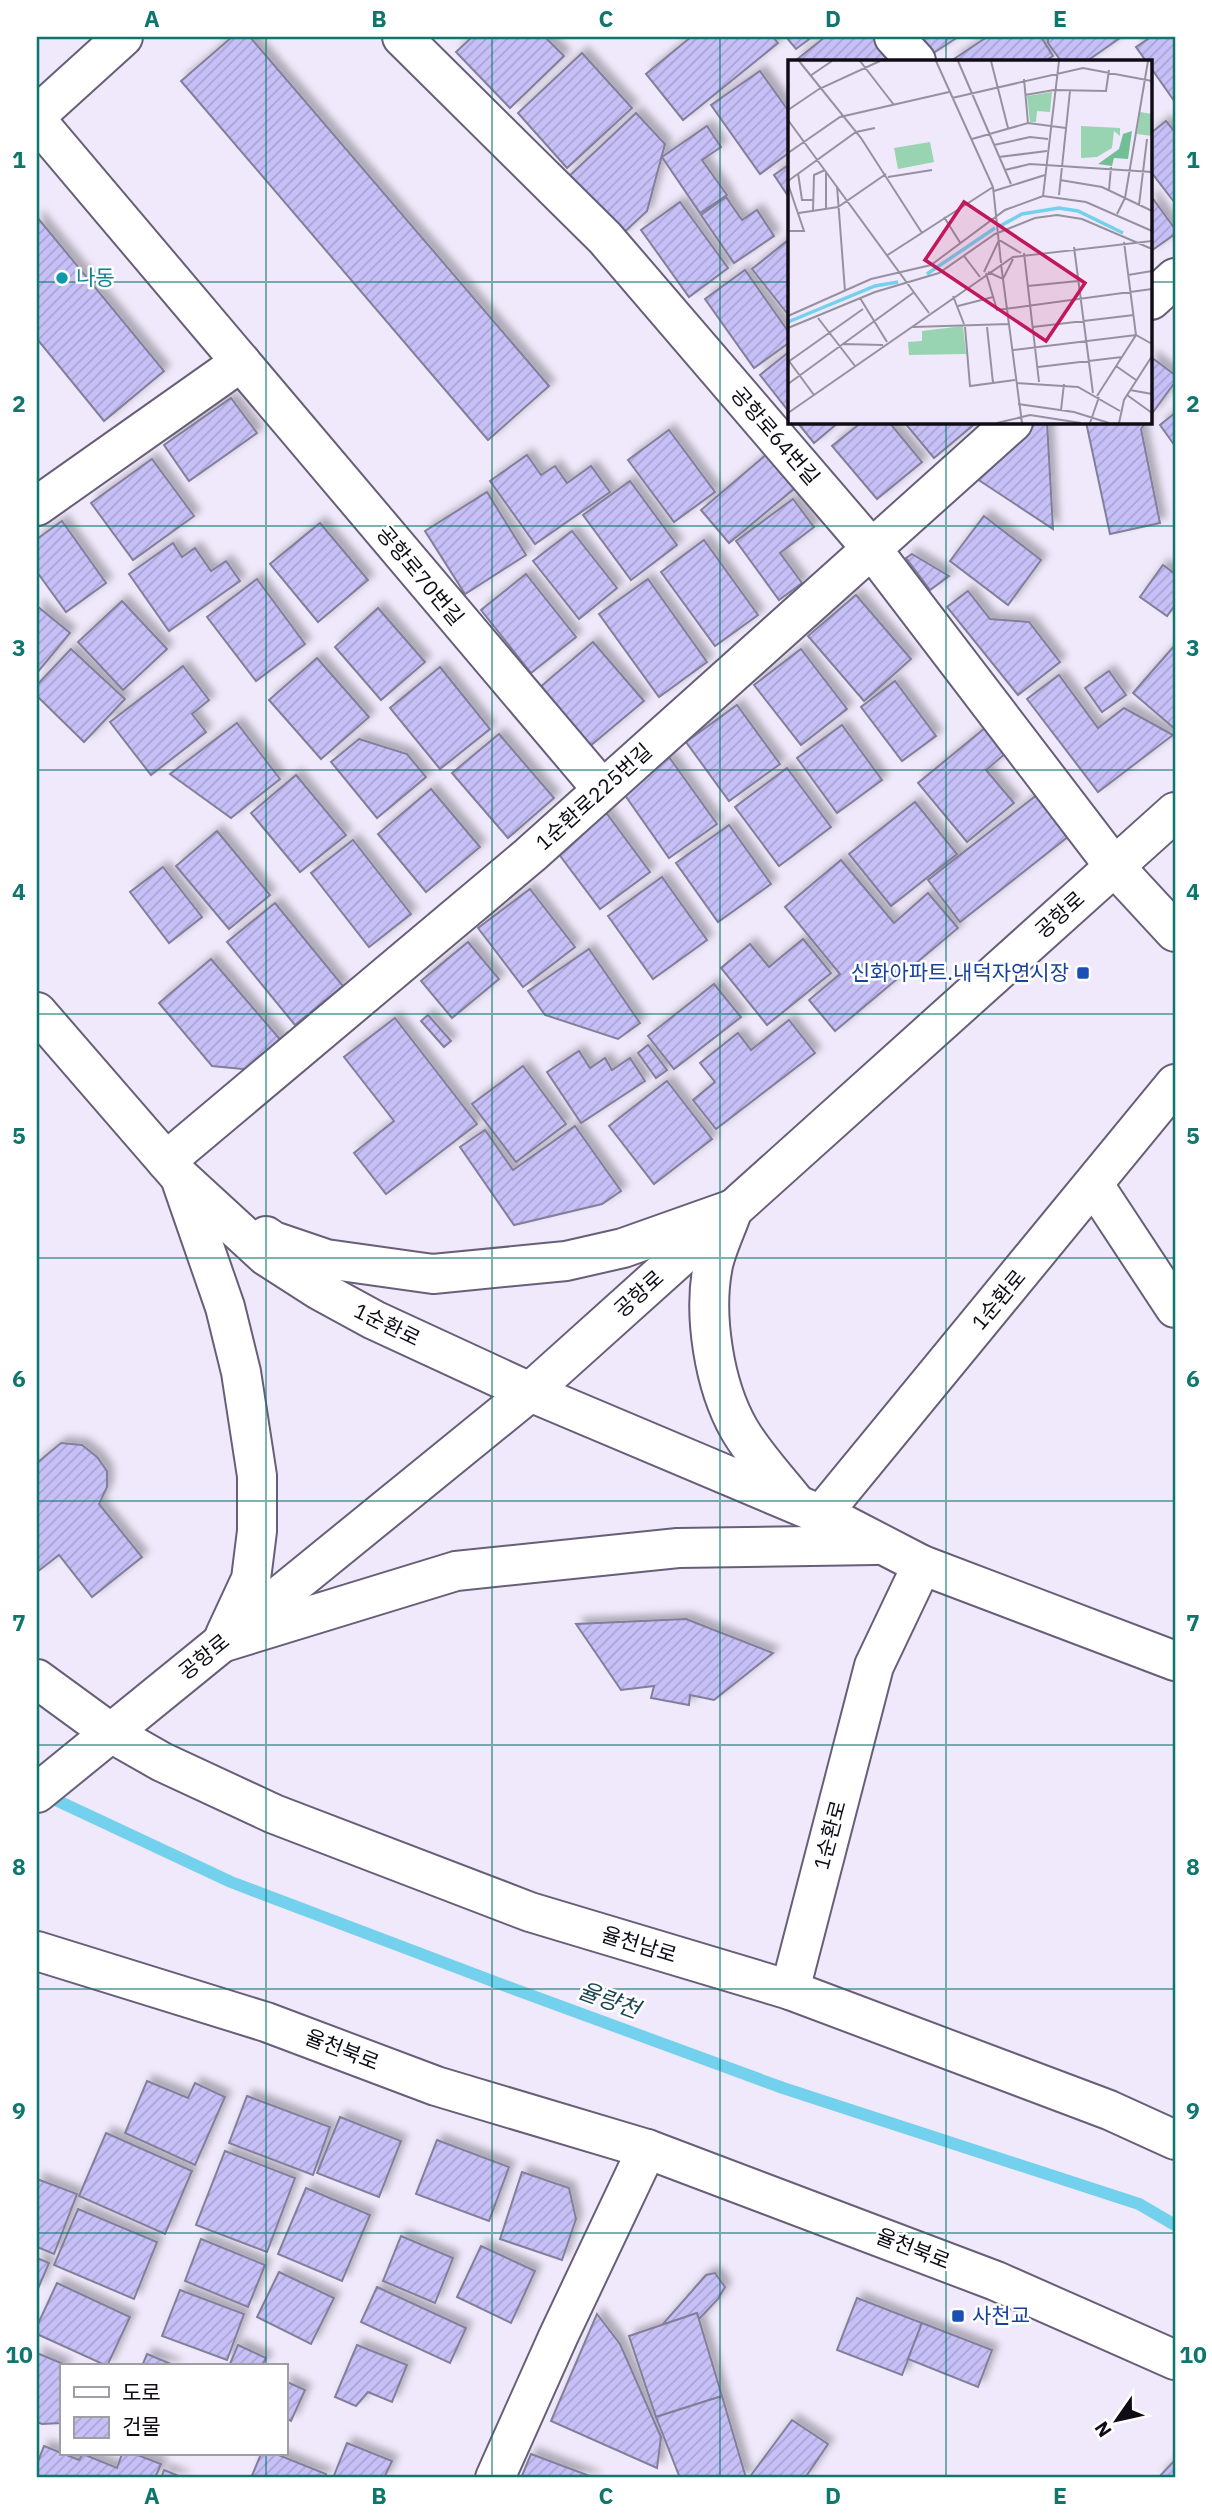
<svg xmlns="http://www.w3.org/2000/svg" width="1212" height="2515" font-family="'IBM Plex Sans','Noto Sans KR',sans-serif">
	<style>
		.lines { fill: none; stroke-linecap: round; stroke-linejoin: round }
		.stream { stroke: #74d1ed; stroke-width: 12 }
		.building { fill: url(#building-hatch); stroke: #827f9a; stroke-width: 2; filter: url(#shadow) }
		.minor-casing { stroke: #685e77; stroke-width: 42 }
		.major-casing { stroke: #685e77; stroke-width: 42 }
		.minor { stroke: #fff; stroke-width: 38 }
		.major { stroke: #fff; stroke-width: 38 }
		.grid { fill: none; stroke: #0f766e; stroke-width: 2; stroke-opacity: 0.55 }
		.culture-dot { fill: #0f9aa8; stroke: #fff; stroke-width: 2.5 }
		.transit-dot { fill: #1a4fb4; stroke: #fff; stroke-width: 2.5 }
		.labels { text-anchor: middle; stroke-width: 5; stroke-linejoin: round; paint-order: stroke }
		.culture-label { font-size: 21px; fill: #0d838f; stroke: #fff; text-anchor: start }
		.street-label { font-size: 21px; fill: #100c16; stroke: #fff }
		.transit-label { font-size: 21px; fill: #164399; stroke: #fff; text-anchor: end }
		.water-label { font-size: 23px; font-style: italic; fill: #1d4753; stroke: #fff }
		.inset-river { fill: none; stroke: #74d1ed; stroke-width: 3.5 }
		.inset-road { fill: none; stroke: #96919f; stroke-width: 2 }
		.view { fill: #c2185b; fill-opacity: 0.15; stroke: #c2185b; stroke-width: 3.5 }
		.inset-edge { fill: none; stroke: #100c16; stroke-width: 3.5 }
		.neatline { fill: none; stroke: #0f766e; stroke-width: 2.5 }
		.grid-label { font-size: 23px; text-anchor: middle; font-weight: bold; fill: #0f766e }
	</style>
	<defs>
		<pattern id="building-hatch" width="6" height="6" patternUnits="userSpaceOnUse" patternTransform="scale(1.75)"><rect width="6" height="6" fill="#c6c0f7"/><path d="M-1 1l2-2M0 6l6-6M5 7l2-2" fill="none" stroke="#a9a4d3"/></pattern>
		<filter id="shadow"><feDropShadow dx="6" dy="-6" stdDeviation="3.5" flood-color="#0004"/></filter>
	</defs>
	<rect width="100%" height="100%" fill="#f0e9fb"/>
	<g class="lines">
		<polyline class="stream" points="43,1794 231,1882 503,1985 783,2088 1139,2204 1175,2225"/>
	</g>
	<g class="building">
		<polygon points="232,37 250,37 549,386 488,440 181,81"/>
		<polygon points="472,37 545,37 564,56 510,108 456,52"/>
		<polygon points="691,37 773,37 778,43 683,120 646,74"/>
		<polygon points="786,37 812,37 796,49"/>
		<polygon points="825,37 873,37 888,56 882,61 795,61"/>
		<polygon points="920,37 958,37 932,54"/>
		<polygon points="987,37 1041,37 1053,56 1045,61 951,61"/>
		<polygon points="1048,37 1120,37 1120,38 1087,61 1061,61 1048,43"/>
		<polygon points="1151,37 1175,37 1175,102 1151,68 1151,61 1146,61 1136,47"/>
		<polygon points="582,53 632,108 567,168 518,113"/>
		<polygon points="760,71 790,113 790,152 760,174 711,105"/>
		<polygon points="636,113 665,144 647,211 619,237 565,180"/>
		<polygon points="1166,121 1175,132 1175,203 1151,172 1151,133"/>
		<polygon points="707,126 721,147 702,160 727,195 700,213 662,157"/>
		<polygon points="790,164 790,199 774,175"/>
		<polygon points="1151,196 1175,229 1175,234 1151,251"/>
		<polygon points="726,197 742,220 757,210 774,236 734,263 701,215"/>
		<polygon points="680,202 728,268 689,297 641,230"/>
		<polygon points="37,217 164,371 104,421 37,339"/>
		<polygon points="787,241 790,245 790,317 752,269"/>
		<polygon points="745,270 790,334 790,342 754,368 705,299"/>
		<polygon points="790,351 790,413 760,375"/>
		<polygon points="1151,357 1175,375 1175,382 1151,415"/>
		<polygon points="231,398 257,433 189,481 164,445"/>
		<polygon points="1175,413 1175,446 1160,425"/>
		<polygon points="797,422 839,422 814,443"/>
		<polygon points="862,422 889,422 922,462 877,499 832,446"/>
		<polygon points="904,422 977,422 934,458"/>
		<polygon points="1037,422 1047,422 1053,529 974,477"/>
		<polygon points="1086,422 1146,422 1141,429 1160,523 1110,534"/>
		<polygon points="669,430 715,492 674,522 628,460"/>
		<polygon points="767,454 795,488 729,543 701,510"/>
		<polygon points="527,455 541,475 555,466 567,483 591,466 610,492 535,544 490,481"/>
		<polygon points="152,459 194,516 133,560 91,503"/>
		<polygon points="630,481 677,545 631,580 583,515"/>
		<polygon points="487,492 526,555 465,594 425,531"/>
		<polygon points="793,499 814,527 780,553 802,583 779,600 736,541"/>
		<polygon points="984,516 1041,560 1008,605 950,561"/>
		<polygon points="62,521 106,583 66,612 37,572 37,539"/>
		<polygon points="320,523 368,580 318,622 270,564"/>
		<polygon points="572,531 617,588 579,619 533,561"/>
		<polygon points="704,540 758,615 715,646 661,572"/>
		<polygon points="173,543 182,557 195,548 211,571 226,561 240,581 169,631 129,574"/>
		<polygon points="912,554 949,576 930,590 906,558"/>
		<polygon points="1163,565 1175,574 1175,605 1167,616 1140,597"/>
		<polygon points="526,574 576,637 531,673 481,610"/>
		<polygon points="257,579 305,644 256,681 207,617"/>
		<polygon points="648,579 707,662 659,697 599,614"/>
		<polygon points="968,591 990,619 1029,622 1060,662 1018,695 947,607"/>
		<polygon points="856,595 911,659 864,701 808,636"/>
		<polygon points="122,601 167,649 123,690 78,642"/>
		<polygon points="37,606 70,633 37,673"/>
		<polygon points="378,608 425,662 381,700 335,647"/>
		<polygon points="593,642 644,701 590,746 539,688"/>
		<polygon points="1175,645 1175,729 1133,693"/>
		<polygon points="71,649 125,699 84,742 37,696 37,685"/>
		<polygon points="801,649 847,709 801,745 754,685"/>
		<polygon points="317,658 369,717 321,759 269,700"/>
		<polygon points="183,666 209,700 192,714 206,732 151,775 110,722"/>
		<polygon points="440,667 490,729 440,769 390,708"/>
		<polygon points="1109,671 1126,695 1102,712 1085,688"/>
		<polygon points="1059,675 1098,728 1124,708 1173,735 1098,792 1027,699"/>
		<polygon points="895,681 936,736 902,761 861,707"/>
		<polygon points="737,705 780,764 729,801 686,742"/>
		<polygon points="237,723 280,779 231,818 170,774"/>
		<polygon points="842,725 882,780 837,813 797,758"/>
		<polygon points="985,728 1006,753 986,770 1014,803 967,842 918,783"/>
		<polygon points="499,734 554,798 508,838 452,773"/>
		<polygon points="359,739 407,754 426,777 377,818 331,762"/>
		<polygon points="669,757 717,824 669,858 622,791"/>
		<polygon points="787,768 831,827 779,866 735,807"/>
		<polygon points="296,775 346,835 300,872 251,813"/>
		<polygon points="431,789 480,847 426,892 378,834"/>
		<polygon points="1042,791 1074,832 960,922 928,880"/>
		<polygon points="915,802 957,854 891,906 849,854"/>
		<polygon points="602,807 650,872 600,909 552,845"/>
		<polygon points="729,825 771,884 718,922 676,863"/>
		<polygon points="217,831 270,895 229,929 176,866"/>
		<polygon points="353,840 411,914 369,947 311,873"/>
		<polygon points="841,860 894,923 928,893 958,928 835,1031 809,1000 840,974 785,907"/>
		<polygon points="163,867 202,917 169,943 130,892"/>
		<polygon points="662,877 707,940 653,979 608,916"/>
		<polygon points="530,889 575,947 523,987 478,928"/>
		<polygon points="275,903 343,986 295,1025 227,942"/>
		<polygon points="803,939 831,973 767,1025 721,968 750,944 769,967"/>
		<polygon points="468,942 499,979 452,1018 421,981"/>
		<polygon points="589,949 640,1023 618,1039 545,1015 528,991"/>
		<polygon points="211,959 284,1044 253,1070 212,1066 159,1003"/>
		<polygon points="714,984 741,1017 674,1069 648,1036"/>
		<polygon points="428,1015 451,1041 444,1047 421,1021"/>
		<polygon points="395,1018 477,1124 386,1194 354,1153 394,1121 344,1057"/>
		<polygon points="789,1020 815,1053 716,1129 693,1100 715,1082 700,1063 738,1033 751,1050"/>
		<polygon points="648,1045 667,1070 656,1078 638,1053"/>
		<polygon points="579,1051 590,1068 605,1058 612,1070 630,1058 645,1081 581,1123 547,1072"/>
		<polygon points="523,1066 566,1124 516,1162 472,1104"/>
		<polygon points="667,1081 712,1139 654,1184 609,1126"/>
		<polygon points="575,1126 621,1191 602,1204 514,1225 460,1147 485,1130 513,1170"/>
		<polygon points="61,1443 82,1445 97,1457 107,1471 107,1487 99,1504 142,1557 92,1597 59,1555 37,1572 37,1463"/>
		<polygon points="686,1619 773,1653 714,1700 690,1695 689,1705 651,1698 654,1686 621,1690 576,1624"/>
		<polygon points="147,2081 188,2098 195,2083 225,2097 195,2165 125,2133"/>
		<polygon points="247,2096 330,2127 313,2175 229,2143"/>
		<polygon points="340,2117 401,2141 379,2197 317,2173"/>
		<polygon points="106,2133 192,2171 165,2234 79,2196"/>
		<polygon points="437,2140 509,2167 489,2221 416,2194"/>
		<polygon points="225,2151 295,2178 267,2252 196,2225"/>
		<polygon points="522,2172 569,2188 576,2219 562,2260 500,2239"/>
		<polygon points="37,2179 77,2194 54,2254 37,2247"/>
		<polygon points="306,2188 370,2215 342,2281 278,2254"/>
		<polygon points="78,2209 157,2242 134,2299 54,2265"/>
		<polygon points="401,2236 453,2258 435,2303 383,2281"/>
		<polygon points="201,2239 265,2265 248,2307 185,2281"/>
		<polygon points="481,2246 535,2271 511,2323 457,2297"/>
		<polygon points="37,2258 49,2263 37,2291"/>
		<polygon points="279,2272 334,2298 311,2344 257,2317"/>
		<polygon points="715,2273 725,2287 718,2299 699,2319 697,2313 662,2325 706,2275"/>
		<polygon points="57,2283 130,2317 107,2366 37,2334 37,2326"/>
		<polygon points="377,2287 466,2328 450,2363 361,2322"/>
		<polygon points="180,2290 244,2314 227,2360 162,2336"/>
		<polygon points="857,2298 922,2323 902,2375 837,2350"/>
		<polygon points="697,2313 722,2396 656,2417 629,2336"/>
		<polygon points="597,2314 620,2344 661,2437 657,2468 551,2421"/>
		<polygon points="922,2323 992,2350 978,2387 908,2359"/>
		<polygon points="238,2345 266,2358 262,2366 229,2366"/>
		<polygon points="357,2345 407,2365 392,2402 368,2392 356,2406 335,2397"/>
		<polygon points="37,2353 68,2366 61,2366 61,2423 42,2424 37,2422"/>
		<polygon points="147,2354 176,2366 142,2366"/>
		<polygon points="285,2381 305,2390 291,2421 285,2418"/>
		<polygon points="722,2396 746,2478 680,2478 656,2417"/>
		<polygon points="792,2420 828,2444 805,2478 749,2478"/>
		<polygon points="347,2443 392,2461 384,2478 333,2478"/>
		<polygon points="44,2446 79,2460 83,2454 117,2468 122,2454 135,2454 161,2464 155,2478 37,2478 37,2464"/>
		<polygon points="261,2454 276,2454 326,2474 324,2478 251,2478"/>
		<polygon points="531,2454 595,2478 521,2478"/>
		<polygon points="1175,2460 1175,2478 1158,2478"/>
		<polygon points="164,2470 184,2478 161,2478"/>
	</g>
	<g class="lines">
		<g class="minor-casing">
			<g id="minor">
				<polyline points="402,37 605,238 871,548 1114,866 1175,932"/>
				<polyline points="894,37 916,61"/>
				<polyline points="37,115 123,37"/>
				<polyline points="37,121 602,789"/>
				<polyline points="1151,300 1175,278"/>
				<polyline points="37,506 241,362"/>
				<polyline points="166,1161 530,855 1013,422"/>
				<polyline points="1094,1185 1175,1308"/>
				<polyline points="530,1392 1175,812"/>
				<polyline points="821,1515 1175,1084"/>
				<polyline points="37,1679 111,1733 162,1762 274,1814 530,1912 790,1990 1109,2110 1175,2140"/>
				<polyline points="37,1951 266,2022 436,2086 647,2149 996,2281 1175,2360"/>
				<polyline points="790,1990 874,1666 922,1565"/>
				<polyline points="495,2478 558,2337 647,2149"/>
			</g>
		</g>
		<g class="major-casing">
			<g id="major">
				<polyline points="37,1012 180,1177 266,1256 319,1290 374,1320 530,1392 843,1524 922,1565 1175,1661"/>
				<polyline points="182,1183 225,1307 241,1372 257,1476 257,1531 251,1579 225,1635"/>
				<path d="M733,1209C727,1227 717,1247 713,1265C703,1315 714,1385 739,1429C754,1455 776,1478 795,1502"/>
				<polyline points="266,1236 273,1241 326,1259 433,1274 566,1261 623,1248 733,1209"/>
				<polyline points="221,1643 456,1571 678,1548 876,1545"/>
				<polyline points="37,1793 530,1392"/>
			</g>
		</g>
		<use href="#minor" class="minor"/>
		<use href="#major" class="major"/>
	</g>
	<path class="grid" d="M266,37V2366M492,37V2478M720,37V2478M946,37V61M37,282H790M1151,282H1175M946,422V2478M37,526H1175M37,770H1175M37,1014H1175M37,1258H1175M37,1501H1175M37,1745H1175M37,1989H1175M37,2233H1175M266,2454V2478"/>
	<circle class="culture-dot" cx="62" cy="278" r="7"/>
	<g class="transit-dot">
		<rect x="1076" y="966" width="14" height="14" rx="3.5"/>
		<rect x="951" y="2309" width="14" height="14" rx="3.5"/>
	</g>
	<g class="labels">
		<g class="culture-label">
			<text x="76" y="285">나동</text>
		</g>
		<g class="street-label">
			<text transform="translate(775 436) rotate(49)" y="7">공항로64번길</text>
			<text transform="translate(420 576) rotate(50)" y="7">공항로70번길</text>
			<text transform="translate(594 797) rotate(-42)" y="7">1순환로225번길</text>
			<text transform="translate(1060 915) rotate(-42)" y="7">공항로</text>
			<text transform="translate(639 1294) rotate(-42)" y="7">공항로</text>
			<text transform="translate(999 1300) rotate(-50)" y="7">1순환로</text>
			<text transform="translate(387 1325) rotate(26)" y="7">1순환로</text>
			<text transform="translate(204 1657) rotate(-39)" y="7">공항로</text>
			<text transform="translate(830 1835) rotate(-75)" y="7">1순환로</text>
			<text transform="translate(639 1945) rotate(17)" y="7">율천남로</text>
			<text transform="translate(342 2050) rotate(21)" y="7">율천북로</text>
			<text transform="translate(913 2249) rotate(21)" y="7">율천북로</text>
		</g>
		<g class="transit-label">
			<text x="1069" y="980">신화아파트.내덕자연시장</text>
			<text x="972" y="2323" text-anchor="start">사천교</text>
		</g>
		<g class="water-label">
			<text transform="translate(609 2000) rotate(20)" y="8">율량천</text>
		</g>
	</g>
	<g transform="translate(788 60)">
		<rect width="364" height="364" fill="#f0e9fb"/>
		<path d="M344,71L340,99L326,98L324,106L310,104L331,89L335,74Z" fill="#72bf96"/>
		<path d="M264,32L262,52L249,51L248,62H242L239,36Z" fill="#98d3b2"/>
		<path d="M352,52L364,54V76L349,74ZM293,66L332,68V76L326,71L324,88L309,97L293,98ZM142,82L146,102L110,109L106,88ZM175,266L178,294L121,295L120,282L134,281V271Z" fill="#98d3b2"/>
		<path class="inset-river" d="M212,166L234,154L271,148L290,151L335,173M139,214L207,168M0,262L87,226L110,222"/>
		<path class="inset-road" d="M11,1L73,78L134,173M72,1L106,45M148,1L205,127L213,203M170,1L223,124M203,1L220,68M22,16L44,1M236,19L240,63M237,35L266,30L318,31L321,10M164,38L295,8L364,21M0,50L31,29L92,1M0,60L141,253M184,79L240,63L278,68M206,85L242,77L260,79M0,93L52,57L161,32M211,97L259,91M217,110L242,104L364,112M10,113L14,140H26M100,117L144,110M272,120L314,127L364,151M0,121L68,72L87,68M0,124L16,171H0M49,126L57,231M321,130L323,107M206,131L257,115M271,135L282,31M255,136L271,1M351,145L359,79M38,149V111M25,151L26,115L37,110M11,153L50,147L98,114M329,154L337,138L360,1M156,157L173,184M286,187L305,333M236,193L251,322M98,196L205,127M176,196L192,217M213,204L234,363M196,212L211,180L233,193M200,212L215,219L225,199M198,213L209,250L364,229M340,215L364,211M240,226L290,221M165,236L176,264M72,238L99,282M170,246L205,237M0,256L83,219L143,205L217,150L255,136L298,142L364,171M30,258L67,306M125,267L221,264M177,267L182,326L227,320M199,267L205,323M245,267L346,255M0,268L87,232L151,213L207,174L247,158L269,155L294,159L364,189M54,284L95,285M225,290L348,275L364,284M1,301L26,335M0,302L75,249M328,306L348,320M250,307L334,297M228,323L290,327L332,351M0,324L125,233M342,330L364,334M339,335L364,353M309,336L348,275L336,182M230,344L286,352L321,363M273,350L276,324M0,353L225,197L364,181M209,363L242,355L293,363M302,363L311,337M331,363L336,340L364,296"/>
		<path class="view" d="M176,142L297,223L258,281L137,200Z"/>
		<rect width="364" height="364" class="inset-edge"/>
	</g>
	<rect width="1212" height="2515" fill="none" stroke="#ffffff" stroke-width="77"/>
	<rect x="60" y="2364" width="228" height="91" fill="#ffffff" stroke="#9f9ea2" stroke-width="2"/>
	<rect x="74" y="2387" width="35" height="10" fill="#ffffff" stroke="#9f9ea2" stroke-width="2"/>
	<text x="122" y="2400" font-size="21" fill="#100c16">도로</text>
	<rect x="74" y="2417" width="35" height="21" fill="url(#building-hatch)" stroke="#9f9ea2" stroke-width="2"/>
	<text x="122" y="2434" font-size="21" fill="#100c16">건물</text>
	<g transform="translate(1117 2420) rotate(236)" stroke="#ffffff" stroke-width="5" paint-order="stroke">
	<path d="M0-5L12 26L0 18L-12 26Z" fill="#100c16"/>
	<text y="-10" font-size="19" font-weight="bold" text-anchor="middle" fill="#100c16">N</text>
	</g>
	<rect x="38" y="38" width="1136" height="2438" class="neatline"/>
	<g class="grid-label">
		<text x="152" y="27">A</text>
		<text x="379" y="27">B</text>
		<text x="606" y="27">C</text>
		<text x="833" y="27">D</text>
		<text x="1060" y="27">E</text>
		<text x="19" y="168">1</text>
		<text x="1193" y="168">1</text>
		<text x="19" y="412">2</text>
		<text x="1193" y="412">2</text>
		<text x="19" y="656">3</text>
		<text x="1193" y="656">3</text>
		<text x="19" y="900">4</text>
		<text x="1193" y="900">4</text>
		<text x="19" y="1144">5</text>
		<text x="1193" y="1144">5</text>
		<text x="19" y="1387">6</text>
		<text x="1193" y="1387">6</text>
		<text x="19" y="1631">7</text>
		<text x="1193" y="1631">7</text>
		<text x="19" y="1875">8</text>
		<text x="1193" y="1875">8</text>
		<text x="19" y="2119">9</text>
		<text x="1193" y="2119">9</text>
		<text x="19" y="2363">10</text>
		<text x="1193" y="2363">10</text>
		<text x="152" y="2504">A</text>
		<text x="379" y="2504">B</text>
		<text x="606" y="2504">C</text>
		<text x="833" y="2504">D</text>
		<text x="1060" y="2504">E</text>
	</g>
</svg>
